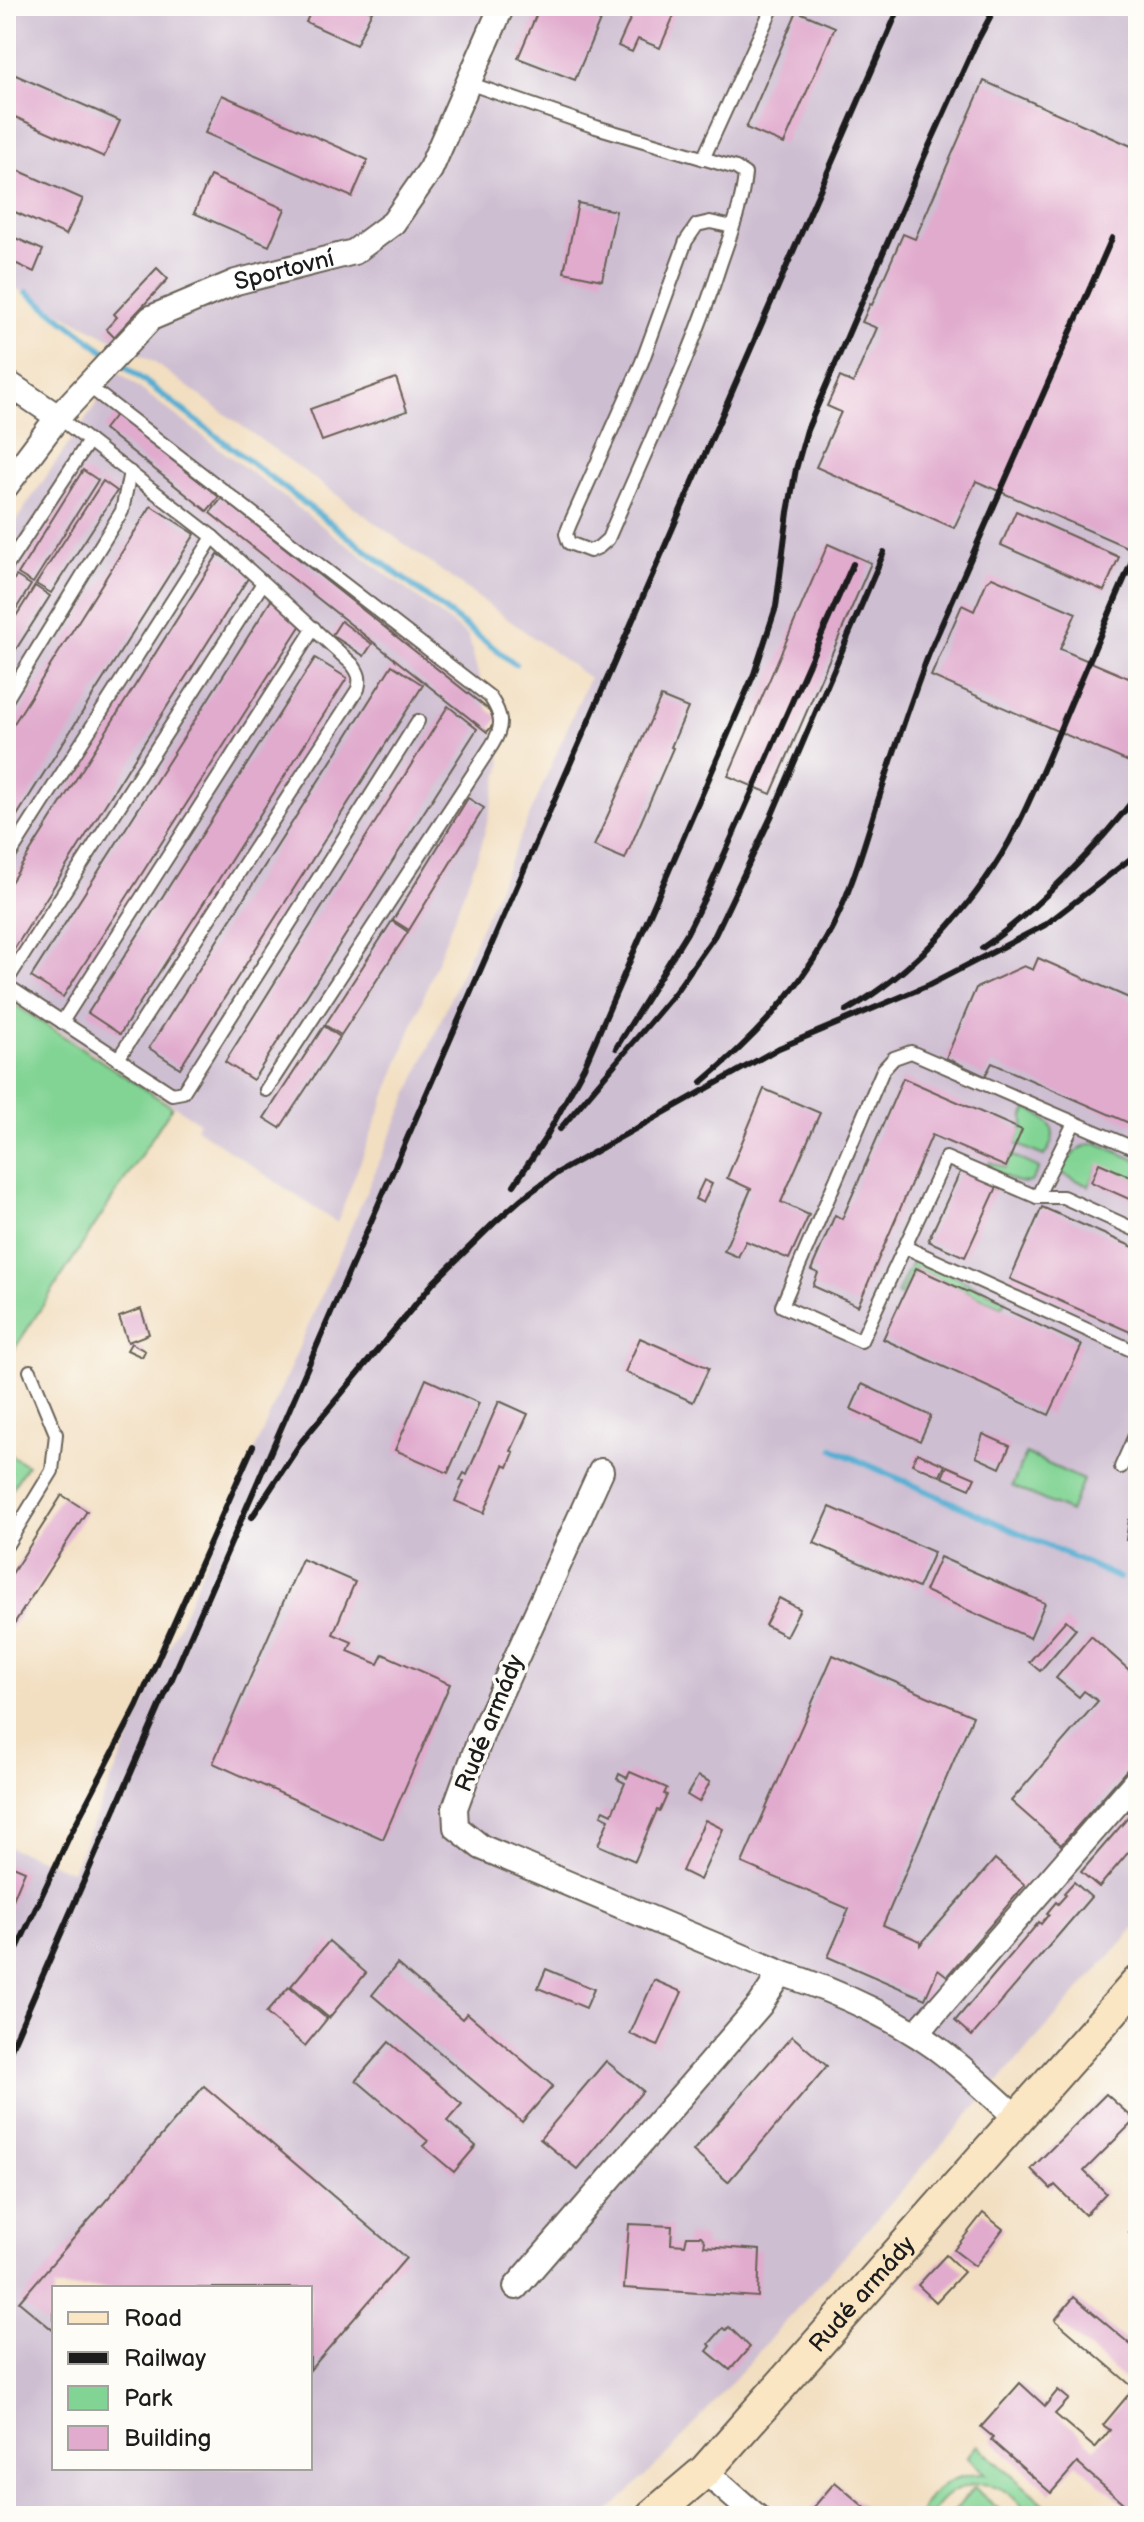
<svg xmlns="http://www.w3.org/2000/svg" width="1144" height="2522" font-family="'Balsamiq Sans',sans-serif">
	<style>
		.industrial { fill: #cebed1; fill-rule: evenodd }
		.green { fill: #82d494; stroke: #4f7858; stroke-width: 2 }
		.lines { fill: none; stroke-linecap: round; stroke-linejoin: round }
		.stream { stroke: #55add2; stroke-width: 6 }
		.building { fill: #e1abce }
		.lane-casing { stroke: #676055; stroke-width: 16 }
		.street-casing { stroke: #676055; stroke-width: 28 }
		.secondary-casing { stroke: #676055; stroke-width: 36 }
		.lane { stroke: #fff; stroke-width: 12 }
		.street { stroke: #fff; stroke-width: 24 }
		.secondary { stroke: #fbe6c4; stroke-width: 32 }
		.rail { stroke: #1c1c1c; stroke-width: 6 }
		.labels { text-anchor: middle; stroke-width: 7; stroke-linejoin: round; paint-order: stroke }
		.street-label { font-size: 24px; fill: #1c1c1c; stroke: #fdfcf7 }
	</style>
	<rect width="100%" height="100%" fill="#fdfcf7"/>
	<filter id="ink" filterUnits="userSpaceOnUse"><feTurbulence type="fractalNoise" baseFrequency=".0125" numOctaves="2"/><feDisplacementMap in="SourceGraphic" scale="16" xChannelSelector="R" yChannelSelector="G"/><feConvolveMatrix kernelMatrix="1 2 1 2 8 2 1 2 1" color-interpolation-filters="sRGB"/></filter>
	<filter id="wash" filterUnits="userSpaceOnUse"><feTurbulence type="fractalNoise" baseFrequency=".006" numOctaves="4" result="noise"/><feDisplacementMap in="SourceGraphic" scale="32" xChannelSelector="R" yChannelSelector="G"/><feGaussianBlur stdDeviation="1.8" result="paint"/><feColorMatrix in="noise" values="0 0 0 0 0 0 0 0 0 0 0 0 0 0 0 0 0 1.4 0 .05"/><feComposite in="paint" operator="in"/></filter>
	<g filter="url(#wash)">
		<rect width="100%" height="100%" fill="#f2dec0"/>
		<g class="industrial">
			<path d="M6,6H1138V1924L668,2454L604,2516H33L6,2499V1846L72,1871L589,678L155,363L6,283ZM54,2288H310V2468H54Z"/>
			<polygon points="118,372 468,636 502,763 481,847 337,1223 196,1128 199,1122 6,996 6,535"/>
		</g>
		<g class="green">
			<polygon points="6,999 172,1107 6,1362"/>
			<path d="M1028,1108C1051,1121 1062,1131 1044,1156L1015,1144L1024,1124V1116Z"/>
			<path d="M1097,1143L1138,1161V1182L1099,1165L1089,1186L1061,1173C1070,1156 1076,1146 1097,1143Z"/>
			<path d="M1011,1155L1039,1168L1031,1182C1014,1186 1003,1174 988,1166L990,1162L1005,1168Z"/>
			<polygon points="914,1258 1005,1300 1002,1307 915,1268 900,1296 897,1294"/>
			<polygon points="6,1452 27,1465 6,1498"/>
			<polygon points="1026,1454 1083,1480 1070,1512 1012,1486"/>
			<path d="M977,2445L1058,2516C1051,2516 1040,2518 1034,2515C1023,2510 1015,2497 1005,2491C978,2475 945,2489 931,2516H919C930,2487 955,2473 985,2474L967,2457Z"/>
			<polygon points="974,2488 1007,2516 950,2516"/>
		</g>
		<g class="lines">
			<g class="stream">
				<polyline points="27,292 104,351"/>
				<polyline points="126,367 515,664"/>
				<polyline points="833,1449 1119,1578"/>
			</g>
		</g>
		<g id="blocks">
			<g class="building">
				<polygon points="313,6 360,6 372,11 356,45 306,22"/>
				<polygon points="540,6 606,6 575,80 518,58"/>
				<polygon points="636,6 678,6 660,48 638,39 632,52 618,46"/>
				<polygon points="797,11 835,27 784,144 746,128"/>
				<polygon points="11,73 120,121 104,157 6,113 6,85"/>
				<polygon points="984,81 1138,149 1138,552 976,481 954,528 816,467 841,412 827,406 840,377 853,383 877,328 862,322 870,304 872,305 903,234 915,239"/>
				<polygon points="222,95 368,160 352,197 205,133"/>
				<polygon points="6,165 83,199 66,235 6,208"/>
				<polygon points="210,176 285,209 269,246 194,213"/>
				<polygon points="578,203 616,211 602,280 564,272"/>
				<polygon points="6,234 43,250 34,272 6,259"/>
				<polygon points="157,268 168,279 114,337 106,329 117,317 114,314"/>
				<polygon points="396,378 407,411 322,441 310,409"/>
				<polygon points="115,415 219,497 207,511 104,429"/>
				<polygon points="83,470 98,480 33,583 18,574"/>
				<polygon points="103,481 117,491 51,593 36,584"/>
				<polygon points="222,498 499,718 487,732 210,513"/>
				<polygon points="151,506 195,534 6,833 6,736"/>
				<polygon points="1016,511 1119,557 1104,591 1001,545"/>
				<polygon points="828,544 871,563 771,794 728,776"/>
				<polygon points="218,554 250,575 8,959 6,958 6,890"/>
				<polygon points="16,576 31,585 6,625 6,592"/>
				<polygon points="992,577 1076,613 1060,649 1138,682 1138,747 1131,763 931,676 962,605 974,611 987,581"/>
				<polygon points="35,586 50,596 6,665 6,632"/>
				<polygon points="272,599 304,620 63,997 31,977"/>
				<polygon points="341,621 372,644 364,656 332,635"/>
				<polygon points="315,658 347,678 120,1034 88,1013"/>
				<polygon points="392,665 423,685 180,1068 149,1048"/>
				<polygon points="661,697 688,708 671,747 673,748 625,859 594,846"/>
				<polygon points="448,706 477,729 253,1080 225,1062"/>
				<polygon points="468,798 484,808 409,930 393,920"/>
				<polygon points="392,921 408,932 341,1035 325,1025"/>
				<polygon points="1038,958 1138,1002 1138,1127 992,1063 985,1076 946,1058 976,988 1024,966 1033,970"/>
				<polygon points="324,1026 340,1037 280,1128 264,1118"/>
				<polygon points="903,1078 1022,1130 1006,1167 932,1135 858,1306 813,1286 818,1273 811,1270 835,1215 842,1219"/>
				<polygon points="764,1089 820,1113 781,1202 809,1215 789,1259 746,1241 738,1257 724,1251 751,1189 727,1178"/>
				<polygon points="1099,1163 1138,1180 1138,1203 1091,1182"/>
				<polygon points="961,1170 997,1187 965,1257 928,1241"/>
				<polygon points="704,1180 712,1184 703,1203 695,1199"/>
				<polygon points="1042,1207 1138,1249 1137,1335 1010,1279"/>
				<polygon points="916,1268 1082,1345 1049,1415 883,1339"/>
				<polygon points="141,1309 149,1334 128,1342 119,1317"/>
				<polygon points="640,1338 709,1368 693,1402 625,1372"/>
				<polygon points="131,1343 145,1351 142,1357 127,1350"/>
				<polygon points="426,1379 479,1403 448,1473 395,1450"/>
				<polygon points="862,1384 931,1416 920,1441 851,1409"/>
				<polygon points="499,1401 528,1414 511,1451 514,1452 508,1467 504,1465 484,1513 455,1501 464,1482 460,1480 464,1473 467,1475"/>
				<polygon points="983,1434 1010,1446 1000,1468 976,1457"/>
				<polygon points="917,1453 945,1465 940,1476 912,1464"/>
				<polygon points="947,1466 975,1478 970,1489 942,1477"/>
				<polygon points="62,1495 87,1511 6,1636 6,1583"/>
				<polygon points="830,1507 934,1552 918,1588 814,1543"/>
				<polygon points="1129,1520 1138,1522 1138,1541 1126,1540"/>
				<polygon points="940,1557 1045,1603 1030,1638 925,1591"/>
				<polygon points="302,1559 355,1582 333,1634 352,1642 348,1651 378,1664 383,1654 450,1684 383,1839 213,1763"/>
				<polygon points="779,1598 800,1609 786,1636 765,1625"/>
				<polygon points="1066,1620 1076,1629 1040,1671 1029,1662"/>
				<polygon points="1091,1636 1138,1678 1138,1757 1061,1845 1011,1801 1098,1701 1084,1691 1079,1697 1056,1678"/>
				<polygon points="833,1655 973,1716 883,1925 920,1941 920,1945 995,1859 1025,1885 947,1976 938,1969 925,1999 828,1957 849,1909 742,1863"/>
				<polygon points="630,1772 667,1788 664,1794 667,1795 660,1811 657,1810 635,1861 598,1845 609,1819 601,1815 604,1810 612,1814 625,1783 617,1779 619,1774 627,1778"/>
				<polygon points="698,1776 710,1782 699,1802 687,1795"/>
				<polygon points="1138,1806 1138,1841 1099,1887 1081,1872"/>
				<polygon points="705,1820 723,1829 700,1880 682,1871"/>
				<polygon points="6,1863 25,1871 6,1916"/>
				<polygon points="1074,1882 1091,1897 972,2036 955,2021 1039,1922 1041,1924 1049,1914 1047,1913 1056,1902 1058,1904 1066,1895 1064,1893"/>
				<polygon points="329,1941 366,1973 329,2018 291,1986"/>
				<polygon points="397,1964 462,2019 467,2013 553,2086 522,2122 372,1995"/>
				<polygon points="546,1969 594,1989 586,2008 538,1988"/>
				<polygon points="654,1980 682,1992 658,2046 630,2034"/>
				<polygon points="289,1987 327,2019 305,2046 266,2013"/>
				<polygon points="792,2036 827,2066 728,2182 693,2151"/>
				<polygon points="389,2042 462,2104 447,2121 476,2146 454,2172 423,2146 428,2141 356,2080"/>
				<polygon points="606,2061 643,2091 577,2169 540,2139"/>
				<polygon points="204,2086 406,2258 310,2370 310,2288 54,2288 54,2331 19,2302"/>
				<polygon points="1106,2094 1135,2120 1084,2171 1106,2193 1085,2215 1055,2185 1051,2189 1031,2169"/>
				<polygon points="983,2213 1003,2229 975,2266 954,2250"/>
				<polygon points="1138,2222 1138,2241 1129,2233"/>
				<polygon points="629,2224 672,2226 671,2244 685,2245 687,2236 701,2236 705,2241 704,2246 760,2250 758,2297 624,2288"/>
				<polygon points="946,2255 964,2272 936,2302 918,2285"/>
				<polygon points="1074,2297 1138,2351 1138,2384 1134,2388 1055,2320"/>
				<polygon points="729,2327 750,2347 730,2370 707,2351 711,2346 709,2344 723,2328 726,2330"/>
				<polygon points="1020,2383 1045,2406 1058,2390 1069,2399 1055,2414 1095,2448 1110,2430 1103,2425 1129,2394 1138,2401 1138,2516 1077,2463 1051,2493 991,2440 993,2437 981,2427"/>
				<polygon points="835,2482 870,2512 867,2516 807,2515"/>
			</g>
		</g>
	</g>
	<g filter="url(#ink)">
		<use href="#blocks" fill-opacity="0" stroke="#676055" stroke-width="2"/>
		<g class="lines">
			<g class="lane-casing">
				<g id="lane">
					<path d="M468,83L596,127L736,168L745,174C742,205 731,233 721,262C691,357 647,447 608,539L599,547L590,551L569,543L566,534L570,524L642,362L686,241L697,225L710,222L733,227"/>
					<polyline points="703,159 773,6"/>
					<path d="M87,385L490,697C502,715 504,726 492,745L266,1090"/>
					<path d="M58,417L213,537L352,664C359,673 361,678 358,689L118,1059"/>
					<polyline points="6,567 89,441"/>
					<polyline points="6,700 122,511 130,472"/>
					<polyline points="6,861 213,537"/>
					<polyline points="6,982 263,583"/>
					<polyline points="6,985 172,1094 183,1092 418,721"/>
					<polyline points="62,1022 314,628"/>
					<polyline points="1138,1150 911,1052 894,1058 883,1070 782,1306 861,1341 946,1158 1037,1197 1063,1197 1138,1231"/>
					<polyline points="1037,1197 1074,1123"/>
					<polyline points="905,1247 1138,1353"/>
					<polyline points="1121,1467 1138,1429"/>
					<polyline points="6,1546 52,1471 56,1434 30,1371"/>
				</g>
			</g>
			<g class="street-casing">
				<g id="street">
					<polyline points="6,382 58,417"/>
					<path id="s1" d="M6,486L58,417L151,318L236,282L354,252L393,223L430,170L502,6"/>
					<path d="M601,1471L483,1731L455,1808L456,1827L481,1847L781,1973C837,1991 906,2022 952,2060C974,2078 995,2098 1016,2117"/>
					<polyline points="916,2034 1138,1779"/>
					<polyline points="516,2287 760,2005 781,1973"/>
					<polyline points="705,2471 756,2516"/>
				</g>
			</g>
			<g class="secondary-casing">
				<g id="secondary">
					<path id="s2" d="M652,2516L705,2471L1138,1982"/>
				</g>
			</g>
			<use href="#lane" class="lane"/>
			<use href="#street" class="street"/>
			<use href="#secondary" class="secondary"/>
			<g class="rail">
				<path d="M982,948C1035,912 1098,846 1138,794"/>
				<path d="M846,1011C913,973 971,909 1009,842C1033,798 1051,750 1071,703C1093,651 1116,599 1138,547"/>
				<polyline points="616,1048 687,933 709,889 853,564"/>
				<path d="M702,1082C751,1041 794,996 826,939C849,898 862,852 876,807C893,755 910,702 930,651L1112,238"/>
				<polyline points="560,1129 674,994 715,935 771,817 884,552"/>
				<polyline points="514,1185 546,1137 584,1067 754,674 776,607 788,512 796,469 807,430 925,155 975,45 996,6"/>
				<polyline points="252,1517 302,1441 434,1282 494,1223 521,1199 557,1173 779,1048 929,985 1045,925 1138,853"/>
				<polyline points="6,1972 70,1835 137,1706 253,1446"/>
				<polyline points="6,2060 900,6"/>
			</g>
		</g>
	</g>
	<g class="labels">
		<g class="street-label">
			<text dy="8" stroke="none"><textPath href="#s1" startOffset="364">Sportovní</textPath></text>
			<text transform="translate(489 1723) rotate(-68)" y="8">Rudé armády</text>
			<text dy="8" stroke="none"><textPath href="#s2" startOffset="306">Rudé armády</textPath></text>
		</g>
	</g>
	<rect width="1144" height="2522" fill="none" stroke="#fdfcf7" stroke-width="32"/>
	<rect x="52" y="2286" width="260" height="184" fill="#fdfcf7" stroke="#a3a29f" stroke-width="2"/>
	<rect x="68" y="2312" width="40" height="12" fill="#fbe6c4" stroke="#a3a29f" stroke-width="2"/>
	<text x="124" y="2326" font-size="24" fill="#1c1c1c">Road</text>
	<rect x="68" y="2352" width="40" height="12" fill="#1c1c1c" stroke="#a3a29f" stroke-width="2"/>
	<text x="124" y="2366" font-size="24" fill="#1c1c1c">Railway</text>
	<rect x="68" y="2386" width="40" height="24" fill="#82d494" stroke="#a3a29f" stroke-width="2"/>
	<text x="124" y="2406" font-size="24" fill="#1c1c1c">Park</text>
	<rect x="68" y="2426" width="40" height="24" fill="#e1abce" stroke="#a3a29f" stroke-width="2"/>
	<text x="124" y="2446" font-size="24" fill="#1c1c1c">Building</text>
</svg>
